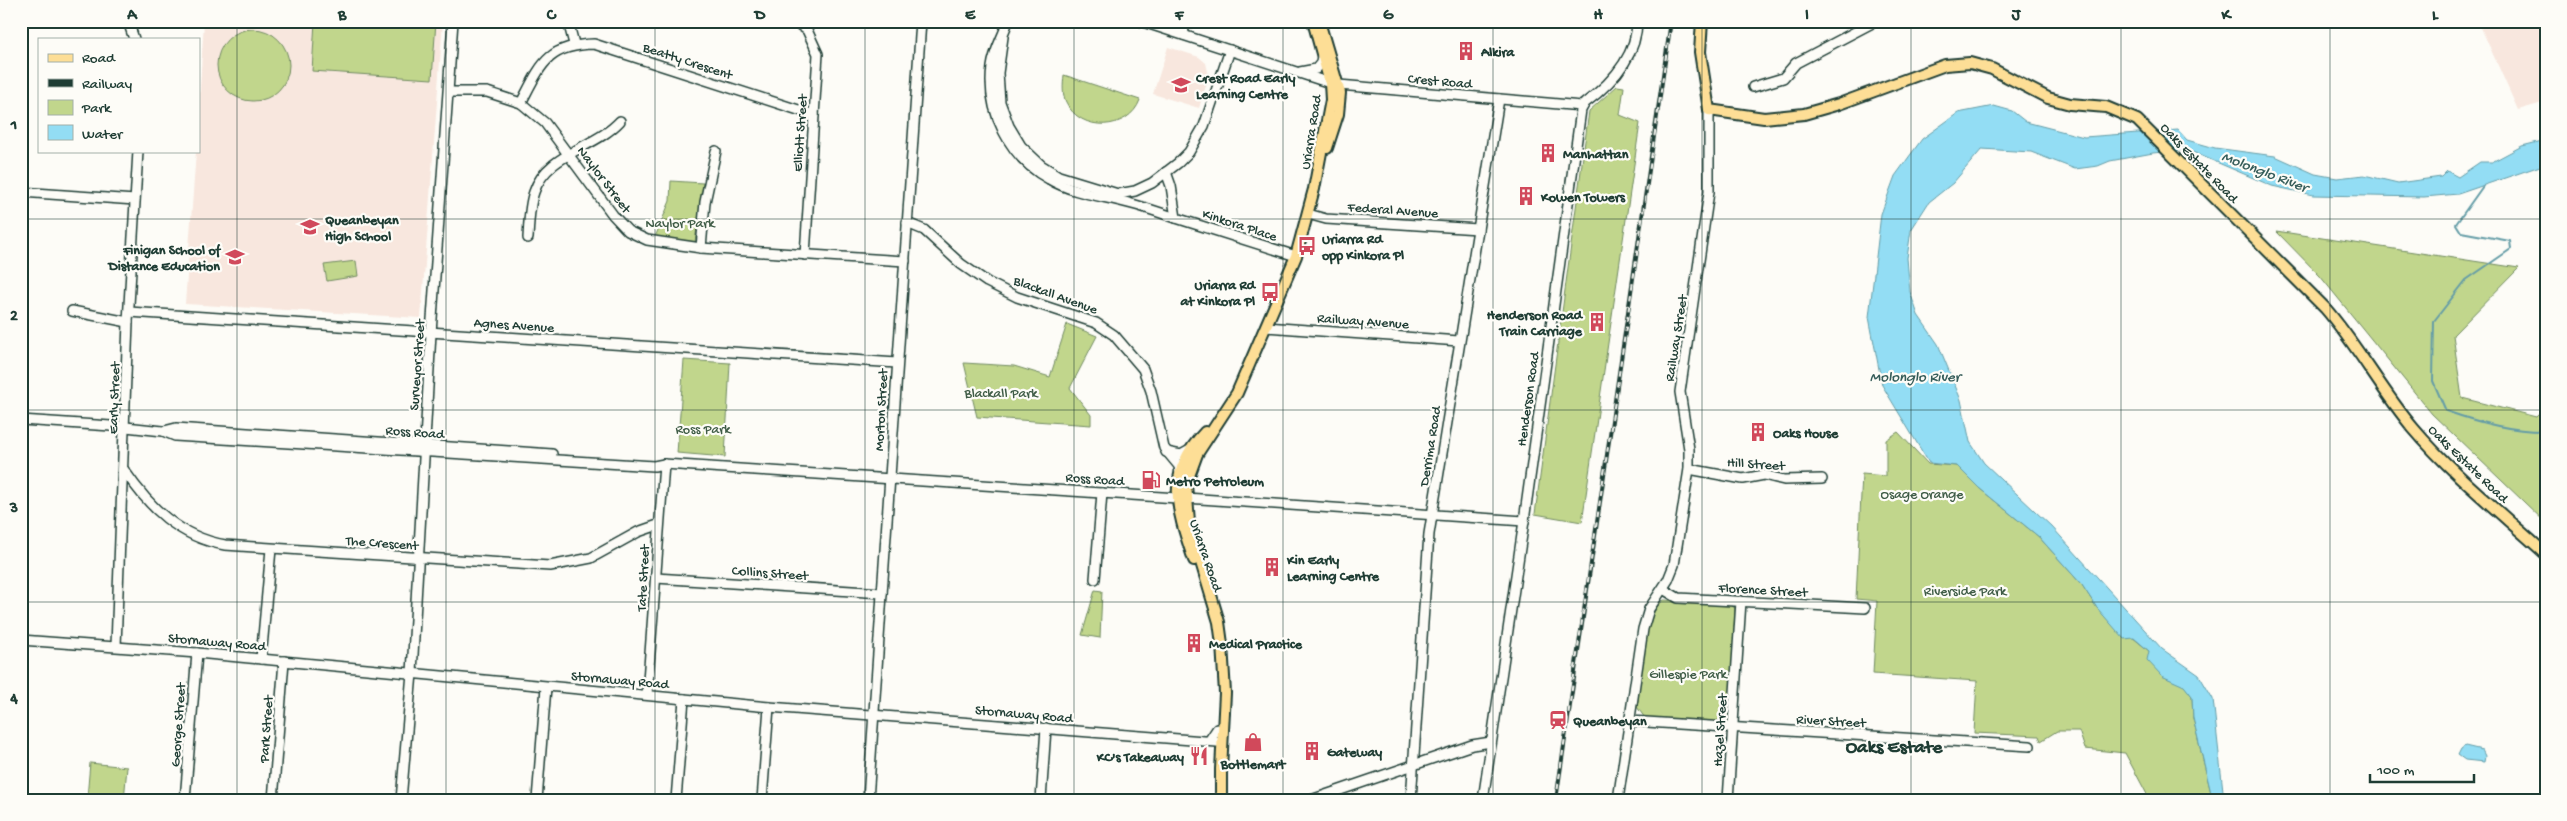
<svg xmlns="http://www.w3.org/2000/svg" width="2567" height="821" font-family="'Gochi Hand',sans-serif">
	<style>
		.built { fill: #f8e7de }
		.green { fill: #c1d68c; stroke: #708a60 }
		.water { fill: #93ddf4; stroke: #659da7 }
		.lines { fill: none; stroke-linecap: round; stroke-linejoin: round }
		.stream { stroke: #659da7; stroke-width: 2 }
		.minor-casing { stroke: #1f3d34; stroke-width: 12 }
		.major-casing { stroke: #1f3d34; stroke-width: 14 }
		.minor { stroke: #fdfcf7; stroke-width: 9 }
		.major { stroke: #fdde96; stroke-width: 10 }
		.rail-casing { stroke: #1f3d34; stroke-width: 4 }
		.rail { stroke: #fdfcf7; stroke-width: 2; stroke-dasharray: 5.5; stroke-linecap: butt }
		.grid { fill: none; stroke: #1f3d34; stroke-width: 1; stroke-opacity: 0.55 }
		.labels { text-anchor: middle; stroke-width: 4.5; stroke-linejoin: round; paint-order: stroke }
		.poi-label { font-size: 14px; font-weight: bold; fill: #1f3d34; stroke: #fdfcf7; text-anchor: start }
		.street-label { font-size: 14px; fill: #1f3d34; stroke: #fdfcf7 }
		.park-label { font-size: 14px; fill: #3f5c46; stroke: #fdfcf7 }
		.water-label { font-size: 15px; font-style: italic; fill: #365d5a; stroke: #fdfcf7 }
		.district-label { font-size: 19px; font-weight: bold; fill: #1f3d34; stroke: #fdfcf7 }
		.neatline { fill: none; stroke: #1f3d34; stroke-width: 2 }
		.grid-label { font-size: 16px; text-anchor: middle; font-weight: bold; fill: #1f3d34 }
	</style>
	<rect width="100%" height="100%" fill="#fdfcf7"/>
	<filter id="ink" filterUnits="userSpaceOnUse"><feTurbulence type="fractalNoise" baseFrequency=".02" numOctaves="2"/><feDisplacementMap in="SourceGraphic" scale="10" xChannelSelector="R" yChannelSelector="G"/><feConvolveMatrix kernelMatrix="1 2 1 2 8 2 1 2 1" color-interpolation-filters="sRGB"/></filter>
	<g filter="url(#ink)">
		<g class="built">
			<polygon points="204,21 443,21 421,318 185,304 196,151 199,151 199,103"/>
			<polygon points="2478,21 2546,21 2546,102 2518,110"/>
			<polygon points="1168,47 1199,57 1206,63 1209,76 1199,108 1153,94"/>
		</g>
		<g class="green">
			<polygon points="315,21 436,21 432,79 312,71"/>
			<circle cx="253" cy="65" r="36"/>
			<path d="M1064,75L1140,100C1129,131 1080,133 1066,102C1062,94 1063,84 1064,75Z"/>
			<polygon points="1617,86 1624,87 1620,115 1640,123 1582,522 1535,514 1589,111"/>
			<polygon points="671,181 703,183 695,242 655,237 670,201"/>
			<polygon points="2276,231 2519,268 2453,335 2462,398 2536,417 2546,407 2546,523 2432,414 2320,276"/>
			<polygon points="356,261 358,276 327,281 324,265"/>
			<polygon points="1067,324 1097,336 1070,388 1091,415 1091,425 977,417 964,363 1014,366 1050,377"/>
			<polygon points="684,360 730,363 725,457 677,453"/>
			<polygon points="1898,432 1928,464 1957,466 1979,488 2039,537 2082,585 2097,608 2149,651 2162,676 2184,685 2192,696 2193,718 2211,793 2210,800 2150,800 2125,753 2085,749 2079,731 2057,731 2041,741 2039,736 1974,733 1977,681 1873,674 1877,601 1856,599 1862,474 1886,476 1886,440"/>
			<polygon points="1095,590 1102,591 1100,638 1082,635"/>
			<path d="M1664,600L1730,605L1735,608L1730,717L1727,722L1645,718L1637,707C1641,681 1642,614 1664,600Z"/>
			<polygon points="90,763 127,767 124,800 81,800 87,798"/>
		</g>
		<g class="water">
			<polygon points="1994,106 2012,111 2026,122 2084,137 2178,130 2187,140 2215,148 2275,156 2315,174 2337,178 2364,175 2398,183 2441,177 2447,171 2458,177 2480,162 2492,162 2522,146 2546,140 2546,164 2458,194 2424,197 2313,195 2272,186 2195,153 2181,150 2153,153 2110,161 2098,166 2075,169 2031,152 1982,149 1953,183 1929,202 1911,230 1907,258 1910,292 1918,315 1938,344 1961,400 1970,442 1984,463 2052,527 2162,649 2199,675 2213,699 2224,800 2210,800 2211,793 2193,718 2192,696 2184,686 2162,676 2147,660 2149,651 2134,638 2124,639 2097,608 2082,585 2039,537 1979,488 1957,466 1929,463 1882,385 1869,317 1881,214 1895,176 1922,139 1958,113"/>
			<polygon points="2465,746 2482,750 2485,756 2484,762 2465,760 2458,755 2461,749"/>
		</g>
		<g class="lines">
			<path class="stream" d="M2483,186L2456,224L2461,232L2510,241L2511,249L2466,280L2434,321L2433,381L2446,411C2477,422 2512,432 2546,431"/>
			<g class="minor-casing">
				<g id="minor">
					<polyline points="128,21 134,39"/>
					<polyline points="568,21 574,44"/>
					<polyline points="794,21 807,30 818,54 805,255"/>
					<path d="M1008,21C1003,37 994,50 992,67C986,111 1010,158 1049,179C1074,194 1104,196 1132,204C1147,208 1161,213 1176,218"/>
					<polyline points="1140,21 1330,83"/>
					<polyline points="1183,21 1184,35"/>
					<polyline points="1003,37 998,73 1000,102 1009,126 1021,146 1041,165 1059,176 1118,194 1135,191 1152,183 1178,163 1189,152 1204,126 1230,50"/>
					<polyline points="1300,72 1316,69 1321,63 1322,56"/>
					<polyline points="1339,85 1582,106"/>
					<polyline points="1753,87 1783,78 1796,63 1876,21"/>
					<polyline points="449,92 487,92 521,103 545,123 613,215 628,231 647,240 701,248 905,261"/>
					<path d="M521,103C541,65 547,45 594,44L814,115"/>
					<polyline points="1166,172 1171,186 1176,218 1296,256"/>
					<polyline points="21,192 135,200"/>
					<polyline points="1308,214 1326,219 1478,229"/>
					<polyline points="907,223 924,230 961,264 987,282 1017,297 1096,323 1114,335 1143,369 1151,391 1164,448 1179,466 1180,474"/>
					<path d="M528,238C529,223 529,206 534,192C547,153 594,149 620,121"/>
					<polyline points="701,248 705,202 716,151"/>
					<polyline points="72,311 128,322"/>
					<polyline points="129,312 897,363"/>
					<polyline points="1266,327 1459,341"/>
					<polyline points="21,420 126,427 163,431 175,436 654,466 664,464 1177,498"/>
					<polyline points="164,431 176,428 552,454"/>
					<polyline points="1166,452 1181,455 1190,450"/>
					<polyline points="1689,469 1743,479 1764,475 1784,480 1822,479"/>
					<path d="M124,470C149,507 179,537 225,545L550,566L591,558L638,532L658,525"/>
					<polyline points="1186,498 1524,521"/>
					<polyline points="656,578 882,593"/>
					<polyline points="1095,579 1102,493"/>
					<polyline points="1663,589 1678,598 1865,608"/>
					<polyline points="21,640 197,653 769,707 1217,742"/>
					<polyline points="116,646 128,322 138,151"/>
					<polyline points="261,659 271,549"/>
					<polyline points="647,694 664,464"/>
					<polyline points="1630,721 2030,746"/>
					<polyline points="1209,741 1217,729"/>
					<polyline points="185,800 197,653"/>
					<polyline points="273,800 284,661"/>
					<polyline points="401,800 412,673 431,333 453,21"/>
					<polyline points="537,800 546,687"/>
					<polyline points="676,800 684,699"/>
					<polyline points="762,800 769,707"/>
					<polyline points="868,800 921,21"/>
					<polyline points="1041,800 1046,728"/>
					<polyline points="1311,800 1472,745 1491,742"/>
					<polyline points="1411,800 1429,534 1499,99"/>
					<path d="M1483,800L1524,521L1581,110L1585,103C1612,83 1637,56 1637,21"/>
					<polyline points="1618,800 1643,629 1649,609 1668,580 1674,565 1689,469 1689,449 1680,392 1709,192 1709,110"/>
					<polyline points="1728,800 1741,601"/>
				</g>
			</g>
			<g class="major-casing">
				<g id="major">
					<path d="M1702,21L1700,52L1709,110L1764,118L1804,114L1839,104L1945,65L1970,63L1992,69L2048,98L2070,104L2106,107L2137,120L2325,308C2358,346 2381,390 2413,428C2452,474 2501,513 2546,554"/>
					<polyline points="1320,25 1340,93 1338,114 1327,148"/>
					<path d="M1194,560C1177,510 1164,475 1205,432"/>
					<polyline points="1221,800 1221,769 1225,693 1222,644 1219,622 1189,522 1186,484 1197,454 1237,393 1296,256 1314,189 1331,100 1330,83 1313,21"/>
				</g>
			</g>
			<use href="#minor" class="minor"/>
			<use href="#major" class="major"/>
			<g class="rail-casing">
				<path id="rail" d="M1556,800C1593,540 1634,281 1671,21"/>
			</g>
			<use href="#rail" class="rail"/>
		</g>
	</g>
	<path class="grid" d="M237,21V800M446,21V800M655,21V800M865,21V800M1074,21V800M1283,21V800M1493,21V800M1702,21V800M1911,21V800M2121,21V800M2330,21V800M21,219H2546M21,410H2546M21,602H2546"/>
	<defs>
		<g id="building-bare" transform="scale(1.5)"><path d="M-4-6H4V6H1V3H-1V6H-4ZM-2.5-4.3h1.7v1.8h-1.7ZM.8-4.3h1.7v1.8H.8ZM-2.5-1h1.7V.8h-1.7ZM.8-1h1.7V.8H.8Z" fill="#d1495b" stroke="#fdfcf7" stroke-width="2.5" paint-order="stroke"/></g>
		<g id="school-bare" transform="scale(1.5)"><path d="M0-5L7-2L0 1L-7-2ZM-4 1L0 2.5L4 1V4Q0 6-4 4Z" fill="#d1495b" stroke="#fdfcf7" stroke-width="2.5" paint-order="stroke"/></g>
		<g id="bus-bare" transform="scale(1.5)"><path d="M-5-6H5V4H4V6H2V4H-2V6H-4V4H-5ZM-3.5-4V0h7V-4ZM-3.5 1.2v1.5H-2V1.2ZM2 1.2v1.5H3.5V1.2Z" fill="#d1495b" stroke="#fdfcf7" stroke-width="2.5" paint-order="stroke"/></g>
		<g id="fuel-bare" transform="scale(1.5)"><path d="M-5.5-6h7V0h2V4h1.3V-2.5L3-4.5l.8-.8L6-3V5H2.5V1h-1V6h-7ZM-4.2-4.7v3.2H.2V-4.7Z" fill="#d1495b" stroke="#fdfcf7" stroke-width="2.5" paint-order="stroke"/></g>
		<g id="station-bare" transform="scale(1.5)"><path d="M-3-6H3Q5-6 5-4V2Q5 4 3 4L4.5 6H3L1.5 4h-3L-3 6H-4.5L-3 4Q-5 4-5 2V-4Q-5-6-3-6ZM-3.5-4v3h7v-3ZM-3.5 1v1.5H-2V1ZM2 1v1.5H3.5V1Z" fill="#d1495b" stroke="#fdfcf7" stroke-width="2.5" paint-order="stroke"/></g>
		<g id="shop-bare" transform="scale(1.5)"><path d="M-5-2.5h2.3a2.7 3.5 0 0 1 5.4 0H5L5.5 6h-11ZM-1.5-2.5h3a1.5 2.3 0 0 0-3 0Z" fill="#d1495b" stroke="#fdfcf7" stroke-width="2.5" paint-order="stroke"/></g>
		<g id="restaurant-bare" transform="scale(1.5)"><path d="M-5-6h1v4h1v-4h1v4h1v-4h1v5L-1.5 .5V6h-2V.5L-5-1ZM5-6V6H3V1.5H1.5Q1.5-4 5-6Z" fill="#d1495b" stroke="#fdfcf7" stroke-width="2.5" paint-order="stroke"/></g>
	</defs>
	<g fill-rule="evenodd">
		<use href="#building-bare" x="1466" y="51"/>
		<use href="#school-bare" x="1181" y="85"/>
		<use href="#building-bare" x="1548" y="153"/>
		<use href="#building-bare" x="1526" y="196"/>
		<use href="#school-bare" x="310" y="227"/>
		<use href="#bus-bare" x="1307" y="246"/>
		<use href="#school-bare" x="235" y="257"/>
		<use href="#bus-bare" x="1270" y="292"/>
		<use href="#building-bare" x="1597" y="322"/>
		<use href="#building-bare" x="1758" y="432"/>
		<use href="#fuel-bare" x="1151" y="480"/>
		<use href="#building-bare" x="1272" y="567"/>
		<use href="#building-bare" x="1194" y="643"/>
		<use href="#station-bare" x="1558" y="720"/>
		<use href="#shop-bare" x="1253" y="742"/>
		<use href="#building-bare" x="1312" y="751"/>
		<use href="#restaurant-bare" x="1199" y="756"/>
	</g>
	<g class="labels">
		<g class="poi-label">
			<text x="1481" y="56">Alkira</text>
			<text x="1196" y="82">Crest Road Early<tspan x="1196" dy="16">Learning Centre</tspan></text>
			<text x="1563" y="158">Manhattan</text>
			<text x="1541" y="201">Kowen Towers</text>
			<text x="325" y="224">Queanbeyan<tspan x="325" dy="16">High School</tspan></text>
			<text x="1322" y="243">Uriarra Rd<tspan x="1322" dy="16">opp Kinkora Pl</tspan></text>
			<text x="220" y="254" text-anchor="end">Finigan School of<tspan x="220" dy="16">Distance Education</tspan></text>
			<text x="1255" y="289" text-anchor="end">Uriarra Rd<tspan x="1255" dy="16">at Kinkora Pl</tspan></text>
			<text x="1582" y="319" text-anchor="end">Henderson Road<tspan x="1582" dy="16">Train Carriage</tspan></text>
			<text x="1773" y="437">Oaks House</text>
			<text x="1166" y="485">Metro Petroleum</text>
			<text x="1287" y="564">Kin Early<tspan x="1287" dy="16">Learning Centre</tspan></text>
			<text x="1209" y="648">Medical Practice</text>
			<text x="1573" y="725">Queanbeyan</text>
			<text x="1327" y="756">Gateway</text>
			<text x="1184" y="761" text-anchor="end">KC's Takeaway</text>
			<text x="1253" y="768" text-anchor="middle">Bottlemart</text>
		</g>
		<g class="street-label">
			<text transform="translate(688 60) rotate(18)" y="5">Beatty Crescent</text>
			<text transform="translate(1440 80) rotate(5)" y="5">Crest Road</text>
			<text transform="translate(1310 132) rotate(-81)" y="5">Uriarra Road</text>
			<text transform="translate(799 133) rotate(-86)" y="5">Elliott Street</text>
			<text transform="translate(2200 162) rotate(46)" y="5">Oaks Estate Road</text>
			<text transform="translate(605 179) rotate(53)" y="5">Naylor Street</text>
			<text transform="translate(1393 209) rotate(4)" y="5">Federal Avenue</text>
			<text transform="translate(1240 224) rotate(18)" y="5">Kinkora Place</text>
			<text transform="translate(1056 294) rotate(20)" y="5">Blackall Avenue</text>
			<text transform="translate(1363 320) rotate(4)" y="5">Railway Avenue</text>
			<text transform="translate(514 324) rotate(4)" y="5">Agnes Avenue</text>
			<text transform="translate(1675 338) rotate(-81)" y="5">Railway Street</text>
			<text transform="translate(416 365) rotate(-86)" y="5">Surveyor Street</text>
			<text transform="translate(113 398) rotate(-88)" y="5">Early Street</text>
			<text transform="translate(1527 399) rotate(-82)" y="5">Henderson Road</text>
			<text transform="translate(880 410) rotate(-87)" y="5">Morton Street</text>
			<text transform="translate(415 431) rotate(4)" y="5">Ross Road</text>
			<text transform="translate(1429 446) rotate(-81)" y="5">Derrima Road</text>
			<text transform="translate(1756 463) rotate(4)" y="5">Hill Street</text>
			<text transform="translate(2469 463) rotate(44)" y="5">Oaks Estate Road</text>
			<text transform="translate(1095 478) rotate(4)" y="5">Ross Road</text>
			<text transform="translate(382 542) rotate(4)" y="5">The Crescent</text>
			<text transform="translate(1207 555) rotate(71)" y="5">Uriarra Road</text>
			<text transform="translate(770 572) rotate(4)" y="5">Collins Street</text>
			<text transform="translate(642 578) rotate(-87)" y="5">Tate Street</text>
			<text transform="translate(1763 589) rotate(3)" y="5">Florence Street</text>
			<text transform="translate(217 641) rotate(5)" y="5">Stornaway Road</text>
			<text transform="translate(620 679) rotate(5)" y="5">Stornaway Road</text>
			<text transform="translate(1024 713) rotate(5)" y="5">Stornaway Road</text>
			<text transform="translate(1831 720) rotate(3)" y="5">River Street</text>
			<text transform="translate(177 725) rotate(-86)" y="5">George Street</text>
			<text transform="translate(265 729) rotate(-86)" y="5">Park Street</text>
			<text transform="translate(1719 730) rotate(-86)" y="5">Hazel Street</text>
		</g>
		<g class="park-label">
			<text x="680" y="227">Naylor Park</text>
			<text x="1001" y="397">Blackall Park</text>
			<text x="703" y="433">Ross Park</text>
			<text x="1922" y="498">Osage Orange</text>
			<text x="1965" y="595">Riverside Park</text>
			<text x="1688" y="678">Gillespie Park</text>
		</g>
		<g class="water-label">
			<text transform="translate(2265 171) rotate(21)" y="5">Molonglo River</text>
			<text x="1915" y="381">Molonglo River</text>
		</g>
		<g class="district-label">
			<text x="1894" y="752">Oaks Estate</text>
		</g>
	</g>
	<rect width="2567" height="821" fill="none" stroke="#fdfcf7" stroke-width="55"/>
	<rect x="38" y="38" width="162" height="115" fill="#fdfcf7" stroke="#a4b0a9"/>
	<rect x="48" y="54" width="25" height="8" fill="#fdde96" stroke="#a4b0a9"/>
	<text x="82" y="62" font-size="15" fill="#1f3d34">Road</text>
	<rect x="48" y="79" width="25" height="8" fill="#1f3d34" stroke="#a4b0a9"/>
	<text x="82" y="88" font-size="15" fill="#1f3d34">Railway</text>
	<rect x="48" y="100" width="25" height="15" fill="#c1d68c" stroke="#a4b0a9"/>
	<text x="82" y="112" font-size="15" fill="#1f3d34">Park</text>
	<rect x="48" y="125" width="25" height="15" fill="#93ddf4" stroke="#a4b0a9"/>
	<text x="82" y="138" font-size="15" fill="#1f3d34">Water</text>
	<path d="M2370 774v8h104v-8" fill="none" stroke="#1f3d34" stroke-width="2.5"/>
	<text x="2377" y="774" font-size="15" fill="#1f3d34" stroke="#fdfcf7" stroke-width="4" paint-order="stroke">100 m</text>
	<rect x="28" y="28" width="2512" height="766" class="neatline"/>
	<g class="grid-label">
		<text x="132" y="19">A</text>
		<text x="342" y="19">B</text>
		<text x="551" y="19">C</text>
		<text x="760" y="19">D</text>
		<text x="970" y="19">E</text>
		<text x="1179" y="19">F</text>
		<text x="1388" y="19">G</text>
		<text x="1598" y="19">H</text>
		<text x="1807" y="19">I</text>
		<text x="2016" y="19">J</text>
		<text x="2226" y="19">K</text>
		<text x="2435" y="19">L</text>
		<text x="14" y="129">1</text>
		<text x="14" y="320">2</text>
		<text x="14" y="512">3</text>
		<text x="14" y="703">4</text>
	</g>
</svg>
